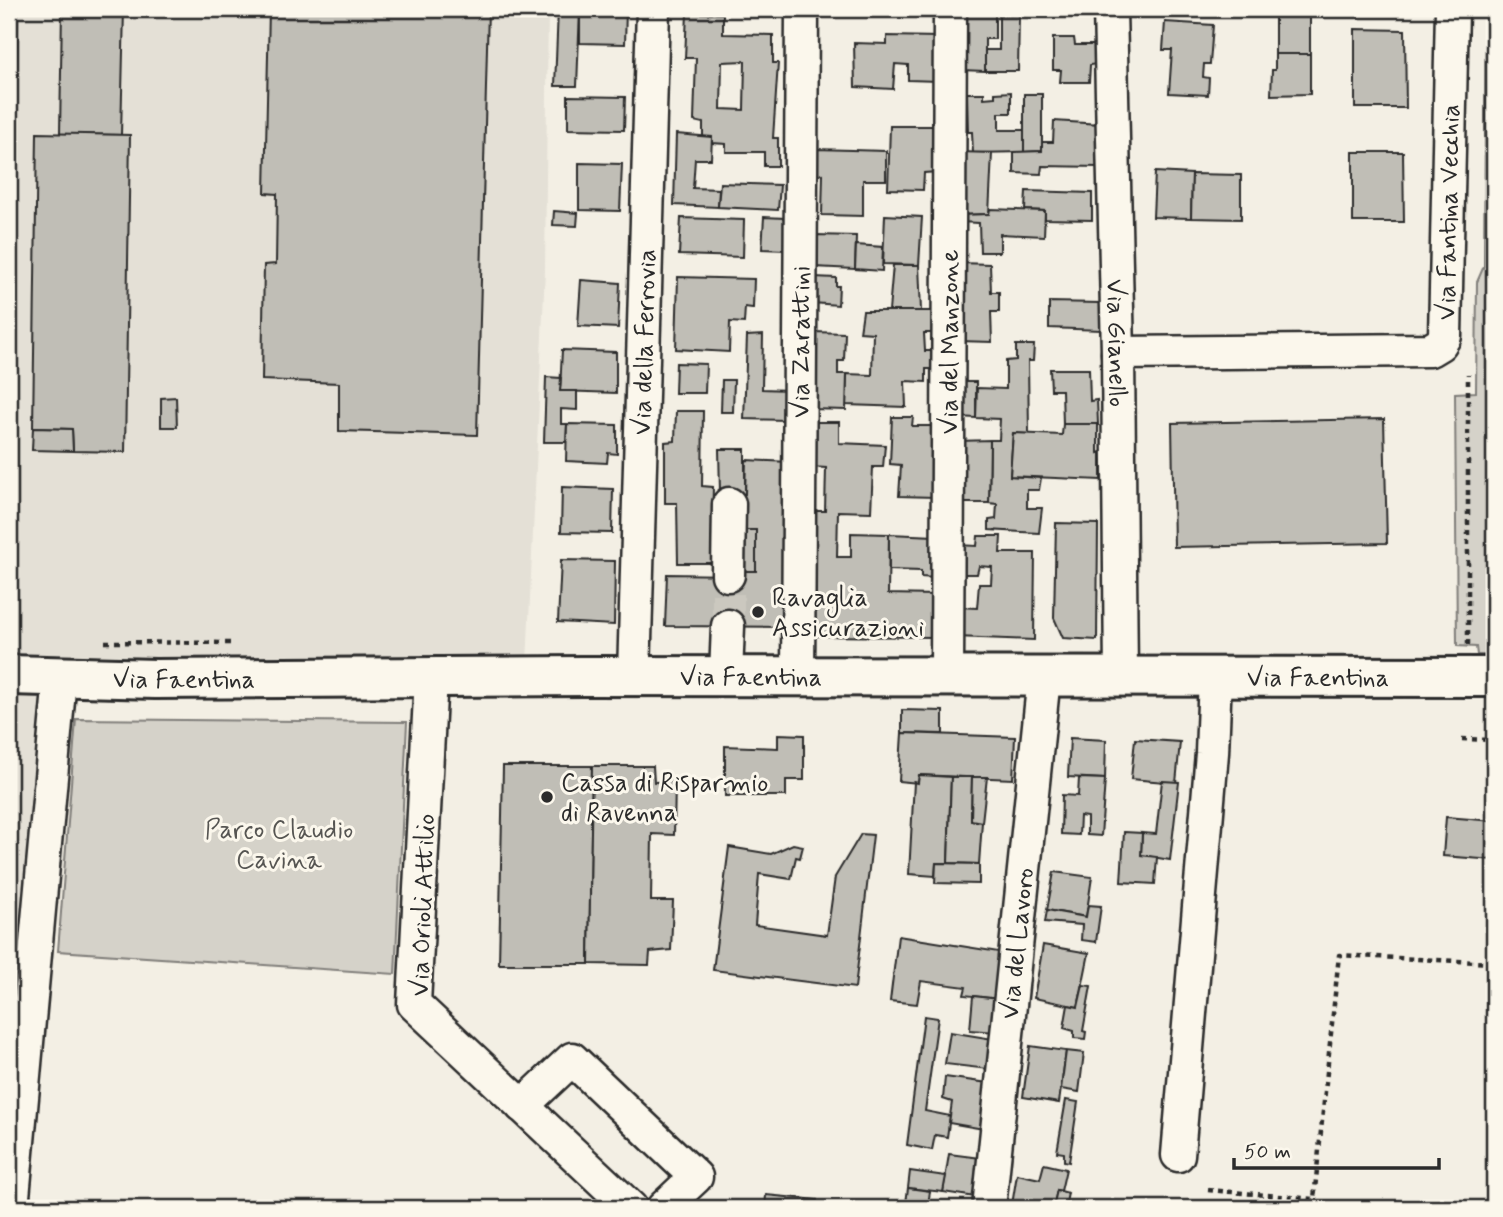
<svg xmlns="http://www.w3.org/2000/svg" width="1503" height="1217" font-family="Mynerve,sans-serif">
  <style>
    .built { fill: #e4e0d6 }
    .green { fill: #d5d2c9; stroke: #807e7a; stroke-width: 2 }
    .building { fill: #c0beb6; stroke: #2b2b2b; stroke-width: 2; fill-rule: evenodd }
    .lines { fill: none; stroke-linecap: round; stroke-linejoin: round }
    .street-tunnel { stroke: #cbc8bf; stroke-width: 32; stroke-dasharray: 32 16; stroke-linecap: butt }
    .street-casing { stroke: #2b2b2b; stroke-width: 37 }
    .primary-casing { stroke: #2b2b2b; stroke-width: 44 }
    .path { stroke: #2b2b2b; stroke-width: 4.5; stroke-dasharray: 5 5; stroke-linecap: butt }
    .street { stroke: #fbf7ec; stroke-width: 32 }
    .primary { stroke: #fbf7ec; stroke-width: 38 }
    .poi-dot { fill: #2b2b2b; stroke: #fbf7ec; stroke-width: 2.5 }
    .labels { text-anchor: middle; stroke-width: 6; stroke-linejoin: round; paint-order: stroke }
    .street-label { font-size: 26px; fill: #2b2b2b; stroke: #fbf7ec }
    .poi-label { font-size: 26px; fill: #2b2b2b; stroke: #fbf7ec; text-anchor: start }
    .park-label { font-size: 26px; fill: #565552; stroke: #fbf7ec }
  </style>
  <rect width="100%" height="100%" fill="#f3efe4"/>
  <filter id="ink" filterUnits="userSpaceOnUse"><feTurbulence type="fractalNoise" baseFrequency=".0143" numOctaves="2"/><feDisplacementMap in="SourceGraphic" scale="14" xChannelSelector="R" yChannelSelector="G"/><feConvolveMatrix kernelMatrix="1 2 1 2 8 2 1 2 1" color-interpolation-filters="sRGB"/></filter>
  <g filter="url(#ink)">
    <!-- built -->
    <polygon class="built" points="9,9 548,9 545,270 526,686 261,700 74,696 29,1208 9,1208"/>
    <!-- green -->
    <g class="green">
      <polygon points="1486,9 1494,9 1494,655 1477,655 1476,647 1457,646 1455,393 1476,392 1477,282 1484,266"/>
      <polygon points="76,719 407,722 395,974 58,951"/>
    </g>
    <!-- building -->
    <g class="building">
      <polygon points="9,9 18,9 17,43 9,43"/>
      <polygon points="62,9 124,9 121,135 60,134"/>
      <polygon points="269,9 488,9 477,435 339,431 339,383 262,380 264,265 276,264 277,194 265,193"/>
      <polygon points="558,9 580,9 577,86 555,86"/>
      <polygon points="580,9 626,9 625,44 580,43"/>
      <polygon points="961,9 995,9 995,39 985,39 985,71 961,70"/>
      <polygon points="1286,9 1310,9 1310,54 1275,54 1275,13 1286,12"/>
      <path d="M687,13L723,14V34L773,35V63H778L773,138H778V166H764V152H726V144L712,143V137H703V123L694,121L696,58H685ZM745,61L744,110L721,109L722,62Z"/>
      <polygon points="1019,15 1018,71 985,71 985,50 999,50 999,16"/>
      <polygon points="1165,22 1213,25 1210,64 1204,64 1203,77 1209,78 1208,95 1169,93 1172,50 1163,50"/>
      <polygon points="1355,29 1405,30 1406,108 1355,108"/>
      <polygon points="887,36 938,37 938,81 908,80 908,65 895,64 893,89 855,87 854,43 887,44"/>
      <polygon points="1053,38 1074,38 1075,45 1096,45 1096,64 1090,65 1089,82 1060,82 1061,70 1053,70"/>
      <polygon points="9,43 17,43 13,175 9,175"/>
      <polygon points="1275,54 1310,54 1310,94 1271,95 1272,70 1275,70"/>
      <polygon points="1011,92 1011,113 999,113 999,130 1024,130 1024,152 973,153 972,132 968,132 967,93 984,93 984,98 995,97 995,93"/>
      <polygon points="1024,94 1042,94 1042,151 1024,152"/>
      <polygon points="568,96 625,97 624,130 568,129"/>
      <polygon points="1054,121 1100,124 1100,167 1042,166 1041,174 1014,173 1014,152 1042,151 1042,142 1053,142"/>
      <polygon points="890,126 937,126 937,172 924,173 923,190 888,189"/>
      <polygon points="37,133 130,135 125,452 73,451 72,429 33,428"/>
      <polygon points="676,134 712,137 711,159 695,159 693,188 719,189 718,207 674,205"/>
      <polygon points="816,149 886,151 886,180 863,180 863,216 822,215 823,174 816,175"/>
      <polygon points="960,152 992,153 989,214 960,215"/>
      <polygon points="1353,152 1403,152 1404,222 1353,222"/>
      <polygon points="579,163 622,164 620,211 579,210"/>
      <polygon points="1155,172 1192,174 1191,218 1153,217"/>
      <polygon points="1192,174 1241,175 1241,219 1191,218"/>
      <polygon points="720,183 780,185 778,210 718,207"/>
      <polygon points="1026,191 1092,193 1092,220 1045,219 1045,211 1025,210"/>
      <polygon points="990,209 1045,211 1044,236 1000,234 1000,252 980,252 979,223 960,222 960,215 989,214"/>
      <polygon points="554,211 578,213 577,226 553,225"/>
      <polygon points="885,215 922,217 919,265 883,264"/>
      <polygon points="764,217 785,218 785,250 762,249"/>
      <polygon points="681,218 744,220 743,257 679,255"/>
      <polygon points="815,235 856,236 855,269 814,267"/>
      <polygon points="856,245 883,247 882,271 855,269"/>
      <polygon points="959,263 990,264 991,292 999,292 999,312 991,312 992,342 959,341"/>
      <polygon points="893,265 919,265 921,311 889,311"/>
      <polygon points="678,277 754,279 753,308 745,307 744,323 730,322 729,352 676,349"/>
      <polygon points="814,277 836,278 836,286 839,286 838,305 813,303"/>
      <polygon points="581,280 620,283 618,328 578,326"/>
      <polygon points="1049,302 1100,303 1101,330 1049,328"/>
      <polygon points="863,311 936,311 936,333 924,333 925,351 936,351 936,369 926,369 926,382 905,381 906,407 846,405 847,374 872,375 873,333 860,332"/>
      <polygon points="813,332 845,333 844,361 838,361 838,374 847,374 846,410 812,409"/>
      <polygon points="763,335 762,389 788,390 787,420 744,419 747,336"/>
      <polygon points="1016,345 1034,345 1033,361 1028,361 1029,434 1013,433 1010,476 1041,478 1039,490 1027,490 1027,508 1042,508 1039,533 989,530 989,520 996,519 997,504 989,503 990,440 999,440 1000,419 976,418 977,388 1006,389 1006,361 1016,360"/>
      <polygon points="562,350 616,352 616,393 560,391"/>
      <polygon points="676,363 706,364 705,393 675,393"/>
      <polygon points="1050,369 1089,369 1090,401 1097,400 1098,424 1063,424 1062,390 1051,390"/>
      <polygon points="546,377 561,378 560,391 577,391 577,410 561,409 561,424 567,424 566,442 544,442"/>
      <polygon points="722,380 734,380 733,412 721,412"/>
      <polygon points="959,382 976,382 976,418 958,417"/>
      <polygon points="176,397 177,427 161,427 161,398"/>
      <polygon points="676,411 703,411 702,486 713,487 711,563 678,563 677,503 665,503 665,442 675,441"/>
      <polygon points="892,417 913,417 912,426 937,426 935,497 899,496 901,465 890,464"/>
      <polygon points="1384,419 1387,543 1174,547 1172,423"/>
      <polygon points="812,422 839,422 839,443 885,445 883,467 873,467 871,512 838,511 837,557 851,557 851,533 889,534 888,594 935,595 934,637 808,636 810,511 825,511 826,468 811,467"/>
      <polygon points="567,424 617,425 617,454 608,453 607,463 566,461"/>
      <polygon points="1063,424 1098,424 1098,453 1101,452 1101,480 1010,476 1013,433 1062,435"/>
      <polygon points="33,428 72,429 73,451 32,450"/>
      <polygon points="990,440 989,503 958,503 958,441"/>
      <polygon points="719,449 745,449 745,494 720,492"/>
      <polygon points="746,460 789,462 788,627 665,626 667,574 736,575 736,571 756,571 756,530 737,530 738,494 745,494"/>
      <polygon points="562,487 613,489 612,533 561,532"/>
      <polygon points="1056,523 1098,524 1097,640 1063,638 1054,618"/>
      <polygon points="737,530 756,530 756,571 736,571"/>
      <polygon points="889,534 935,536 934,578 921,577 921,571 889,570"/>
      <polygon points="978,536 1001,536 1000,553 1035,553 1034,640 956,637 957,607 977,608 979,584 991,584 992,567 979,566 977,574 957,574 957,545 977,546"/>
      <polygon points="561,560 615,561 614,625 558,622"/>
      <polygon points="902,710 943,711 943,734 902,733"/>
      <polygon points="902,733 1015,737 1013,779 919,775 918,783 899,781"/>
      <polygon points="778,734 804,735 804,780 786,780 786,796 725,796 725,746 778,748"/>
      <polygon points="1070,738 1106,740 1105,779 1068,777"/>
      <polygon points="1135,739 1180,742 1176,783 1131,779"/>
      <polygon points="503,766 592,766 589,964 499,964"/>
      <polygon points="592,766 653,766 654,782 675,781 674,835 652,834 651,901 673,901 671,950 650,952 649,965 589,964"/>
      <polygon points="919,775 951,777 948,863 936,863 935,876 909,874 914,782 918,783"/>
      <polygon points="951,777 972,777 971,820 982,822 979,864 948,863"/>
      <polygon points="972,777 987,777 982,822 971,820"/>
      <polygon points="1079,778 1105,779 1101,836 1087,835 1087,817 1080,816 1079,835 1061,834 1062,795 1078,796"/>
      <polygon points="1162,781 1179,782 1170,860 1141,855 1142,833 1156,834"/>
      <polygon points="1446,817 1494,821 1494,860 1443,856"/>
      <polygon points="1124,832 1142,833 1141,855 1157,857 1155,884 1121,882"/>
      <polygon points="861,834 873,835 855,988 713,970 729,847 771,854 793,844 803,846 800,858 796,857 791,879 759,874 755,925 827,935 835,877"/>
      <polygon points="936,863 979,864 979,884 935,883"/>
      <polygon points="1054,872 1092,877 1086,917 1047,910"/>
      <polygon points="1088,905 1101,906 1096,942 1081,940 1082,925 1045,922 1047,910 1086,917"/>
      <polygon points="898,936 1005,953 999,999 964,995 966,987 921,981 917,1004 890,1001"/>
      <polygon points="1043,945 1089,953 1078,1007 1034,998"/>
      <polygon points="1083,985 1091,986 1083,1031 1086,1032 1085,1039 1074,1038 1074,1031 1064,1028 1068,1005 1078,1007"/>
      <polygon points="973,996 999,999 996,1032 970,1030"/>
      <polygon points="924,1016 938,1018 925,1111 950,1116 947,1137 935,1135 932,1150 907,1145"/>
      <polygon points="950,1032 993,1039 988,1069 945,1064"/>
      <polygon points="1030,1046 1066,1051 1059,1103 1023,1097"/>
      <polygon points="1066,1051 1084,1053 1079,1092 1061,1089"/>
      <polygon points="945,1077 988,1083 995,1131 949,1123 952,1102 943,1099"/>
      <polygon points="1066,1100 1078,1102 1069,1162 1064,1161 1064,1153 1057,1152"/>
      <polygon points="949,1154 981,1158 976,1197 943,1192"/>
      <polygon points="1044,1164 1066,1169 1061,1191 1057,1190 1053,1208 1026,1208 1012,1205 1017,1174 1040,1179"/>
      <polygon points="910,1171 946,1176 943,1192 908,1188"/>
      <polygon points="908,1188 930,1191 928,1206 906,1203"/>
      <polygon points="1057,1190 1068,1193 1065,1208 1053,1208"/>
      <polygon points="766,1195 817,1200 816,1208 765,1208"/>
    </g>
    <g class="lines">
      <!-- street-tunnel -->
      <polyline class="street-tunnel" points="728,626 728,575"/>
      <defs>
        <g id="street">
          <path id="s1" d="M1110,9L1118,353L1121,676"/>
          <path id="s2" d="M1118,353L1430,350L1440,344L1445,336L1452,9"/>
          <polyline points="728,575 729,504"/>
          <polyline points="726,675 728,626"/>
          <path id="s3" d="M634,676L653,9"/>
          <path id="s4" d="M798,676L802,9"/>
          <path id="s5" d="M947,676L950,9"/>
          <polyline points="431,677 414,1004 631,1208"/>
          <polyline points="522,1106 572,1059 696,1177 663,1208"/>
          <polyline points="1178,1155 1212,753 1215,677"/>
          <polyline points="12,1208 60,678"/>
          <path id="s6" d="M989,1208L1044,677"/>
        </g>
        <g id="primary">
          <path id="s7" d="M9,675L155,679L584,676L1494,677"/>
        </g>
      </defs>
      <!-- street casing -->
      <use href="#street" class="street-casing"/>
      <!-- primary casing -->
      <use href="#primary" class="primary-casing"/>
      <!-- path -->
      <g class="path">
        <polyline points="105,642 233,643"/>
        <polyline points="1468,645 1468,374"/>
        <polyline points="1462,739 1494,740"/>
        <polyline points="1208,1190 1314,1199 1339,955 1494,963"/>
      </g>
      <!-- street -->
      <use href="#street" class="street"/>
      <!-- primary -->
      <use href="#primary" class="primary"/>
    </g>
  </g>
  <!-- markers -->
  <g class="poi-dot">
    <circle cx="758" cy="612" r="7"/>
    <circle cx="547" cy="797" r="7"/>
  </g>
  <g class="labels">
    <!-- street labels -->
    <g class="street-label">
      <text dy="9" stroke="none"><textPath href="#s2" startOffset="457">Via Fantina Vecchia</textPath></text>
      <text dy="9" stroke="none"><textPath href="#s3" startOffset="334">Via della Ferrovia</textPath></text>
      <text dy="9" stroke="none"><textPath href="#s4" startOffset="334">Via Zarattini</textPath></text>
      <text dy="9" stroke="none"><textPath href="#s1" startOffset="334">Via Gianello</textPath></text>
      <text dy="9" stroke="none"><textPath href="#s5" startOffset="334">Via del Manzone</textPath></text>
      <text dy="9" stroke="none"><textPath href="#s7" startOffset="742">Via Faentina</textPath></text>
      <text dy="9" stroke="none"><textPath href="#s7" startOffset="1309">Via Faentina</textPath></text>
      <text dy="9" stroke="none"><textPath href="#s7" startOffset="175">Via Faentina</textPath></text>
      <text transform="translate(422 905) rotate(-88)" y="9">Via Orioli Attilio</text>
      <text dy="9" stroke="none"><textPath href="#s6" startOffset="266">Via del Lavoro</textPath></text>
    </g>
    <!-- poi labels -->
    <g class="poi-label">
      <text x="772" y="606">Ravaglia<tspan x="772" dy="30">Assicurazioni</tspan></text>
      <text x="561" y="791">Cassa di Risparmio<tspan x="561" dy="30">di Ravenna</tspan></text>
    </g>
    <!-- park labels -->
    <g class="park-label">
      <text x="279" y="838">Parco Claudio<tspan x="279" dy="30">Cavina</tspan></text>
    </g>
  </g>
  <!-- margin -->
  <rect width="1503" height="1217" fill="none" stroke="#fbf7ec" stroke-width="35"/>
  <rect x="18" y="18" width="1468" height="1182" fill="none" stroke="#2b2b2b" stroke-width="2.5" filter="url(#ink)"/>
  <!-- scale -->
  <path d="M1234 1158v10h205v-10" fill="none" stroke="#2b2b2b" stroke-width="3.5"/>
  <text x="1244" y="1158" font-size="21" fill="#2b2b2b" stroke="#fbf7ec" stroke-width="5" paint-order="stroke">50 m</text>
</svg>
